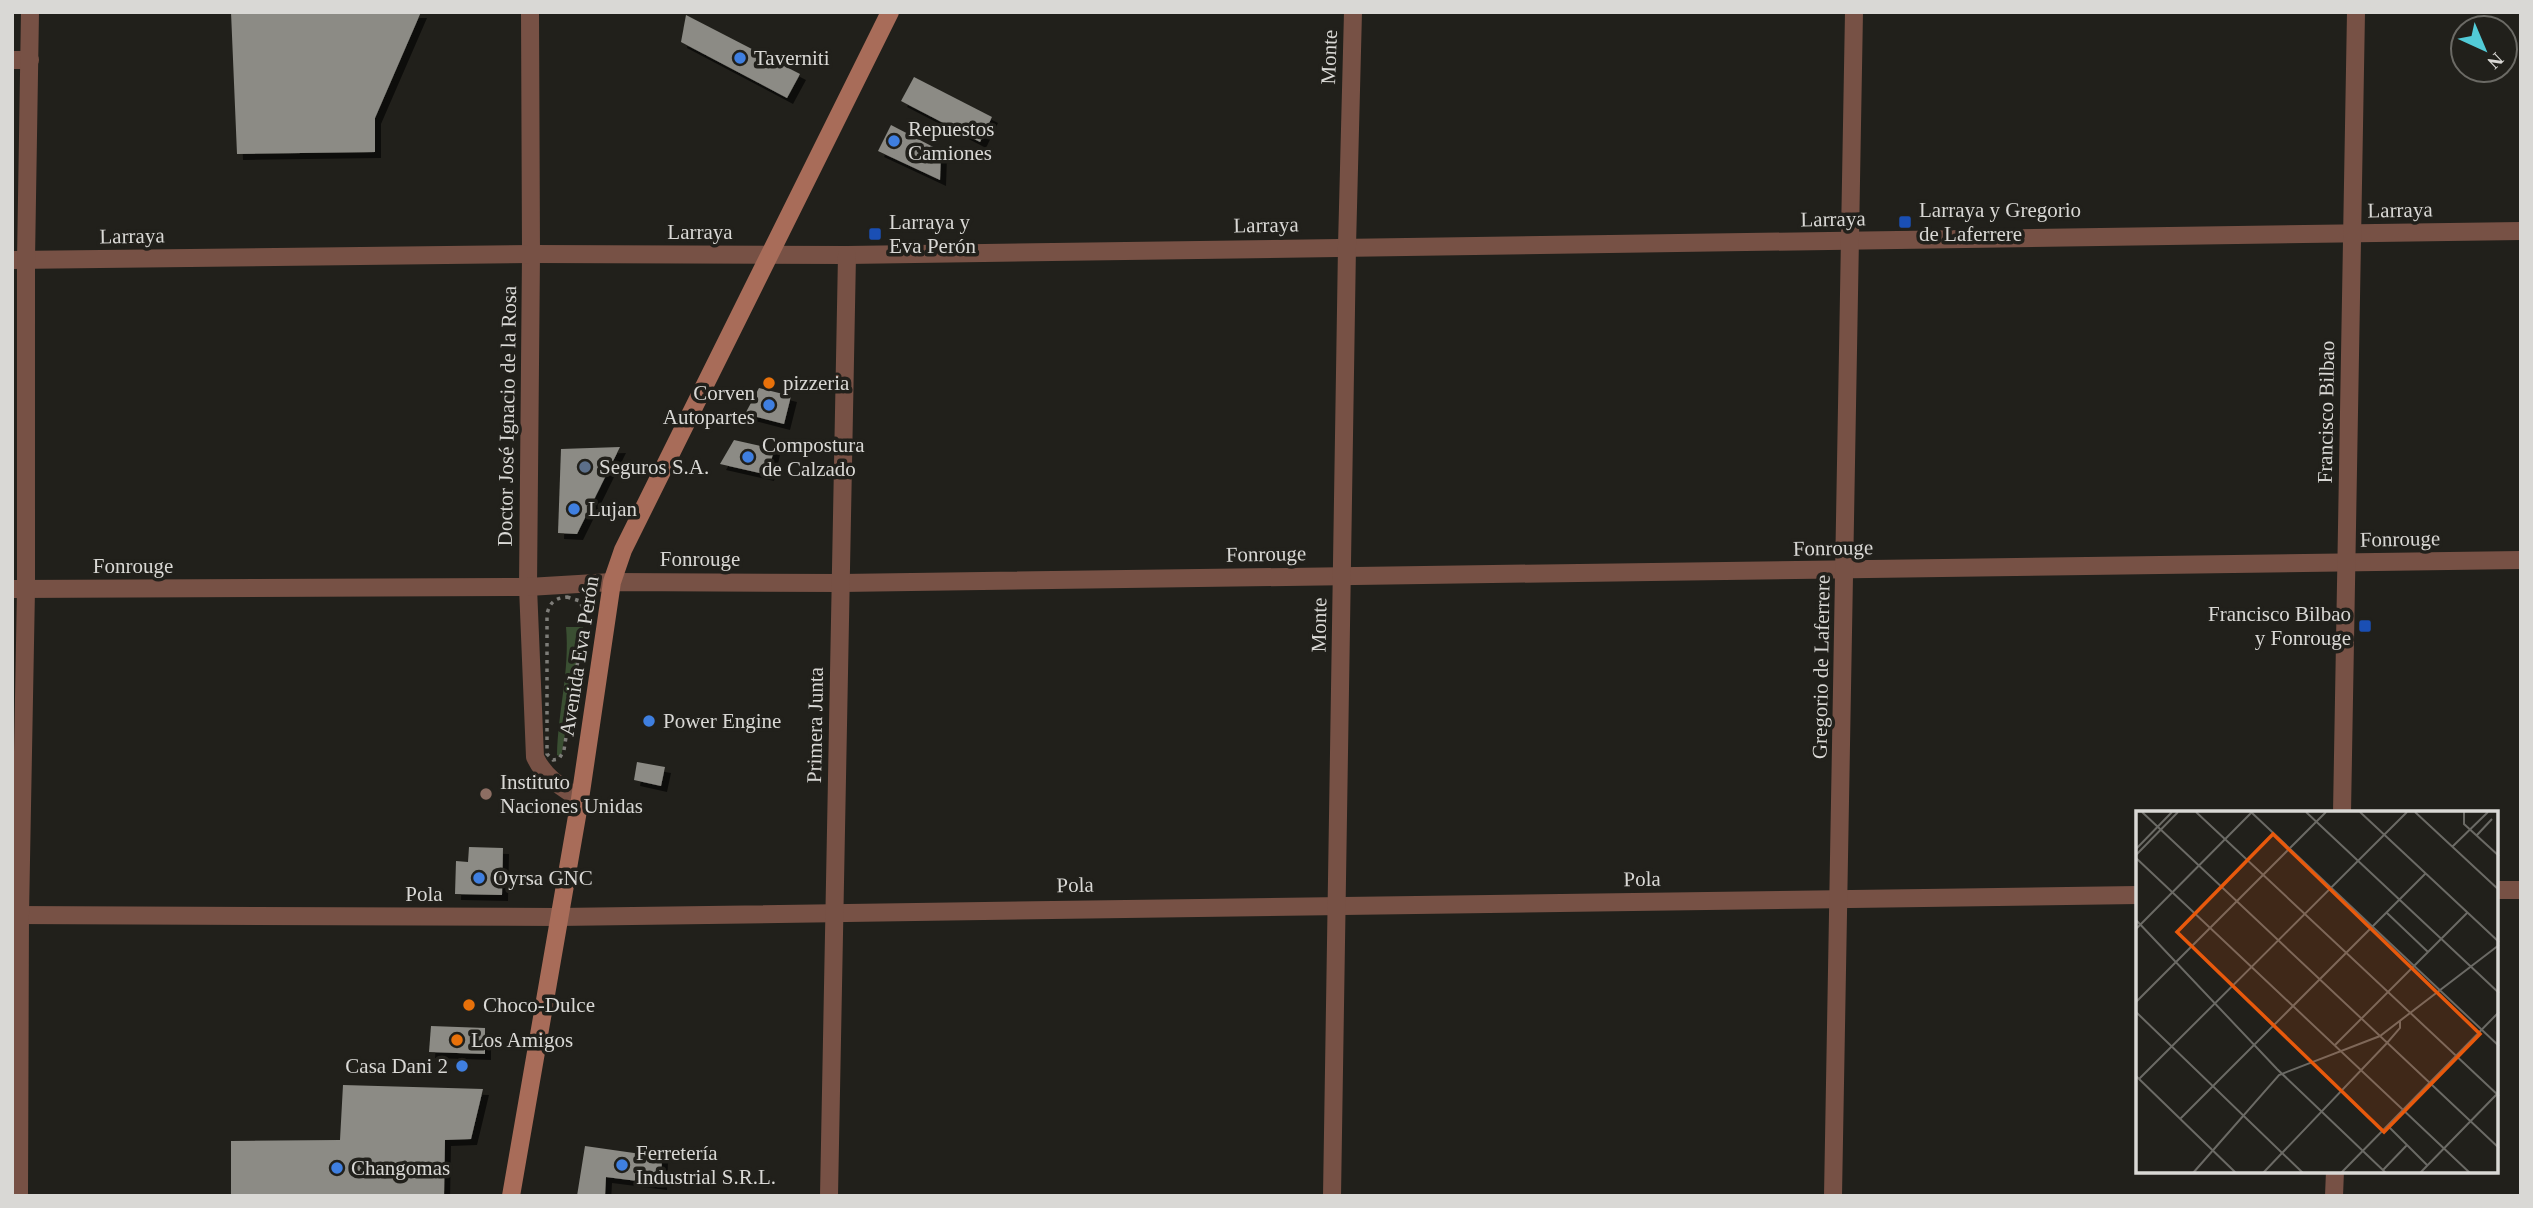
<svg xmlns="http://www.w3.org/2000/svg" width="2533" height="1208" font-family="Georgia,serif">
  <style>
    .green { fill: #3a4f32 }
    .building { fill: #8c8b85; filter: url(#shadow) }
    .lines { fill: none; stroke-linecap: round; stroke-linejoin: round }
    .path { stroke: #7e7d79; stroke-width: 3.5; stroke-dasharray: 3.5 5; stroke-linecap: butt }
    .minor { stroke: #775145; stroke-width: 18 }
    .secondary { stroke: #a86c59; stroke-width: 18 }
    .shop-dot { fill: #3f7fe0; stroke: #21201b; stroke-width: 2.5 }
    .transit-dot { fill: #1a4fb4; stroke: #21201b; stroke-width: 2.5 }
    .food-dot { fill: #e8710a; stroke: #21201b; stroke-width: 2.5 }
    .service-dot { fill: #5c6f8a; stroke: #21201b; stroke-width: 2.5 }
    .education-dot { fill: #8d6e63; stroke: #21201b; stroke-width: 2.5 }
    .labels { text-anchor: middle; stroke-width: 7; stroke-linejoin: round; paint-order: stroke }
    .street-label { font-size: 21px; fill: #d9d8d5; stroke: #21201b }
    .poi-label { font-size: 21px; fill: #d9d8d5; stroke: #21201b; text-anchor: start }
    .inset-road { fill: none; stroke: #6b6a65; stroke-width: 2 }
    .view { fill: #e8590c; fill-opacity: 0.15; stroke: #e8590c; stroke-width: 3.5 }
    .inset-edge { fill: none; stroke: #d9d8d5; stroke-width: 3.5 }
  </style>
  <defs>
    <filter id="shadow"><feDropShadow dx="6" dy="6" stdDeviation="0" flood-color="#0009"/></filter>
  </defs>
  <rect width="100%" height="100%" fill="#21201b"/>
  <!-- green -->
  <path class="green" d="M566,627H583L561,757L557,755C558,711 570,670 566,627Z"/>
  <!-- building -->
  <g class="building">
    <polygon points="231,12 421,12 375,118 375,152 237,154"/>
    <polygon points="686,15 800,74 787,98 681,42"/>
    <polygon points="914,77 992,117 980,142 901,101"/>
    <polygon points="891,125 941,151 940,180 878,151"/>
    <polygon points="759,388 791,396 784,424 745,414"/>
    <polygon points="734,440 774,449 768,475 720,464"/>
    <polygon points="620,447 577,534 558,533 561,449"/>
    <polygon points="637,762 665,767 661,786 634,780"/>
    <polygon points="469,847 503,848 502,895 455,894 456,861 468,862"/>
    <polygon points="431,1026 485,1028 485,1054 429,1052"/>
    <polygon points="343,1085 483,1089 471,1139 445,1140 444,1196 231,1196 231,1141 340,1140"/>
    <polygon points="585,1146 662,1157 661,1184 606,1177 605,1196 577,1196"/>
  </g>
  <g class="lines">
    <!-- path -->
    <path class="path" d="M567,597L580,601L585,615L564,750L559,759L553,760L547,754V614C550,602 555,598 567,597Z"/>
    <!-- minor -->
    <g class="minor">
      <path d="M530,12L531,254L528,587L535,757C545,778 561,787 580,799"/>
      <polyline points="12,60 30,60"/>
      <polyline points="12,260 531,254 847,255 2521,231"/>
      <polyline points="12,589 528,587 612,582 841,583 2521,560"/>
      <polyline points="2342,813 2356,12"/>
      <polyline points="2496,890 2521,890"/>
      <polyline points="12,915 558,917 2138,895"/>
      <polyline points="19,1196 20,915 26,589 26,260 30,12"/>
      <polyline points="829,1196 847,255"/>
      <polyline points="1332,1196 1347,246 1353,12"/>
      <polyline points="1833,1196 1854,12"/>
      <polyline points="2334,1196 2335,1171"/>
    </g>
    <!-- secondary -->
    <polyline class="secondary" points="511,1196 580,799 612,582 623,550 890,12"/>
  </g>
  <!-- markers -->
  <g class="shop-dot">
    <circle cx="740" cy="58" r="7"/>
    <circle cx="894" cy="141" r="7"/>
    <circle cx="769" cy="405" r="7"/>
    <circle cx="748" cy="457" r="7"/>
    <circle cx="574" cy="509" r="7"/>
    <circle cx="649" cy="721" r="7"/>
    <circle cx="479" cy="878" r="7"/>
    <circle cx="462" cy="1066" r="7"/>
    <circle cx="622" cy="1165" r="7"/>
    <circle cx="337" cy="1168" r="7"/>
  </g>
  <g class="transit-dot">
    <rect x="1898" y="215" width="14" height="14" rx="3.5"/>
    <rect x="868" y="227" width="14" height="14" rx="3.5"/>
    <rect x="2358" y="619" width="14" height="14" rx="3.5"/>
  </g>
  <g class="food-dot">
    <circle cx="769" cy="383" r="7"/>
    <circle cx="469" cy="1005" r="7"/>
    <circle cx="457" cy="1040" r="7"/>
  </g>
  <circle class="service-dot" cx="585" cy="467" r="7"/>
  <circle class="education-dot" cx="486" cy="794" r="7"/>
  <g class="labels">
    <!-- street labels -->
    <g class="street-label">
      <text transform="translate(1329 57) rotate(-88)" y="7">Monte</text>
      <text transform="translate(2400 210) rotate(-1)" y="7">Larraya</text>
      <text transform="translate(1833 219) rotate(-1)" y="7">Larraya</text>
      <text transform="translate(1266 225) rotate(-1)" y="7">Larraya</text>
      <text x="700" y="239">Larraya</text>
      <text transform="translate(132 236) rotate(-1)" y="7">Larraya</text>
      <text transform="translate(2326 412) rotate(-89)" y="7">Francisco Bilbao</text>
      <text transform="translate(507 416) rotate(-89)" y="7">Doctor José Ignacio de la Rosa</text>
      <text transform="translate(2400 539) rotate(-1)" y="7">Fonrouge</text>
      <text transform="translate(1833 548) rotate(-1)" y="7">Fonrouge</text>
      <text transform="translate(1266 554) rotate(-1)" y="7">Fonrouge</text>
      <text x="700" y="566">Fonrouge</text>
      <text x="133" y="573">Fonrouge</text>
      <text transform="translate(1319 625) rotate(-89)" y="7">Monte</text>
      <text transform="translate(579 656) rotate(-81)" y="7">Avenida Eva Perón</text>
      <text transform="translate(1821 667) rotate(-89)" y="7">Gregorio de Laferrere</text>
      <text transform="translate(815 725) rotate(-89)" y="7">Primera Junta</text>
      <text transform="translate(1642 879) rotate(-1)" y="7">Pola</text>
      <text transform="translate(1075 885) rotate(-1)" y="7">Pola</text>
      <text x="424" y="901">Pola</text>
    </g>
    <!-- poi labels -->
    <g class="poi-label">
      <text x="754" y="65">Taverniti</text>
      <text x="908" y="136">Repuestos<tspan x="908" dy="24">Camiones</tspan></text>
      <text x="1919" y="217">Larraya y Gregorio<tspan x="1919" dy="24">de Laferrere</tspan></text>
      <text x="889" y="229">Larraya y<tspan x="889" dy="24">Eva Perón</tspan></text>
      <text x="783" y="390">pizzeria</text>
      <text x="755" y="400" text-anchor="end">Corven<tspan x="755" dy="24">Autopartes</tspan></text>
      <text x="762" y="452">Compostura<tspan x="762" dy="24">de Calzado</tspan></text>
      <text x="599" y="474">Seguros S.A.</text>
      <text x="588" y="516">Lujan</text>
      <text x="2351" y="621" text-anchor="end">Francisco Bilbao<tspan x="2351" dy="24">y Fonrouge</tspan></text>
      <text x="663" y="728">Power Engine</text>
      <text x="500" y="789">Instituto<tspan x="500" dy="24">Naciones Unidas</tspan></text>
      <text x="493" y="885">Oyrsa GNC</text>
      <text x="483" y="1012">Choco-Dulce</text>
      <text x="471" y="1047">Los Amigos</text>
      <text x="448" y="1073" text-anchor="end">Casa Dani 2</text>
      <text x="636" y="1160">Ferretería<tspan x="636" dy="24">Industrial S.R.L.</tspan></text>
      <text x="351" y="1175">Changomas</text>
    </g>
  </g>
  <!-- overview -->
  <g transform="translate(2136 811)">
    <rect width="362" height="362" fill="#21201b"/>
    <path class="inset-road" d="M6,1L363,337M60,1L363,285M115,1L363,235M170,1L363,182M224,1L363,131M279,1L363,79M328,1V13L363,45M341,24L356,8M316,36L352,1M0,38L36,1M0,44L42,1M0,47L334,362M251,102L292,141M0,109L141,258L250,362M0,118L116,1M0,191L190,1M0,201L167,362M199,234L331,102M0,265L100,362M3,268L271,1M44,308L290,62M251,314L291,354M247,359L271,334M57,362L143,264L244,225L363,134M127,362L251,232L264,217V210M205,362L363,201M284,362L361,283"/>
    <path class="view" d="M137,23L344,223L248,321L41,121Z"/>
    <rect width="362" height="362" class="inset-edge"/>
  </g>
  <!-- border -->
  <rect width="2533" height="1208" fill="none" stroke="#d9d8d5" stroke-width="28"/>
  <!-- north arrow -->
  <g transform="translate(2484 49) rotate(136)"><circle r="33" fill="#21201b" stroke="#6b6a65" stroke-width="2"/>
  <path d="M0-5L12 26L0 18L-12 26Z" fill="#52cbd7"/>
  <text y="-10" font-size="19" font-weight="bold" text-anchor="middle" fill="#d9d8d5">N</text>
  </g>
</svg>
